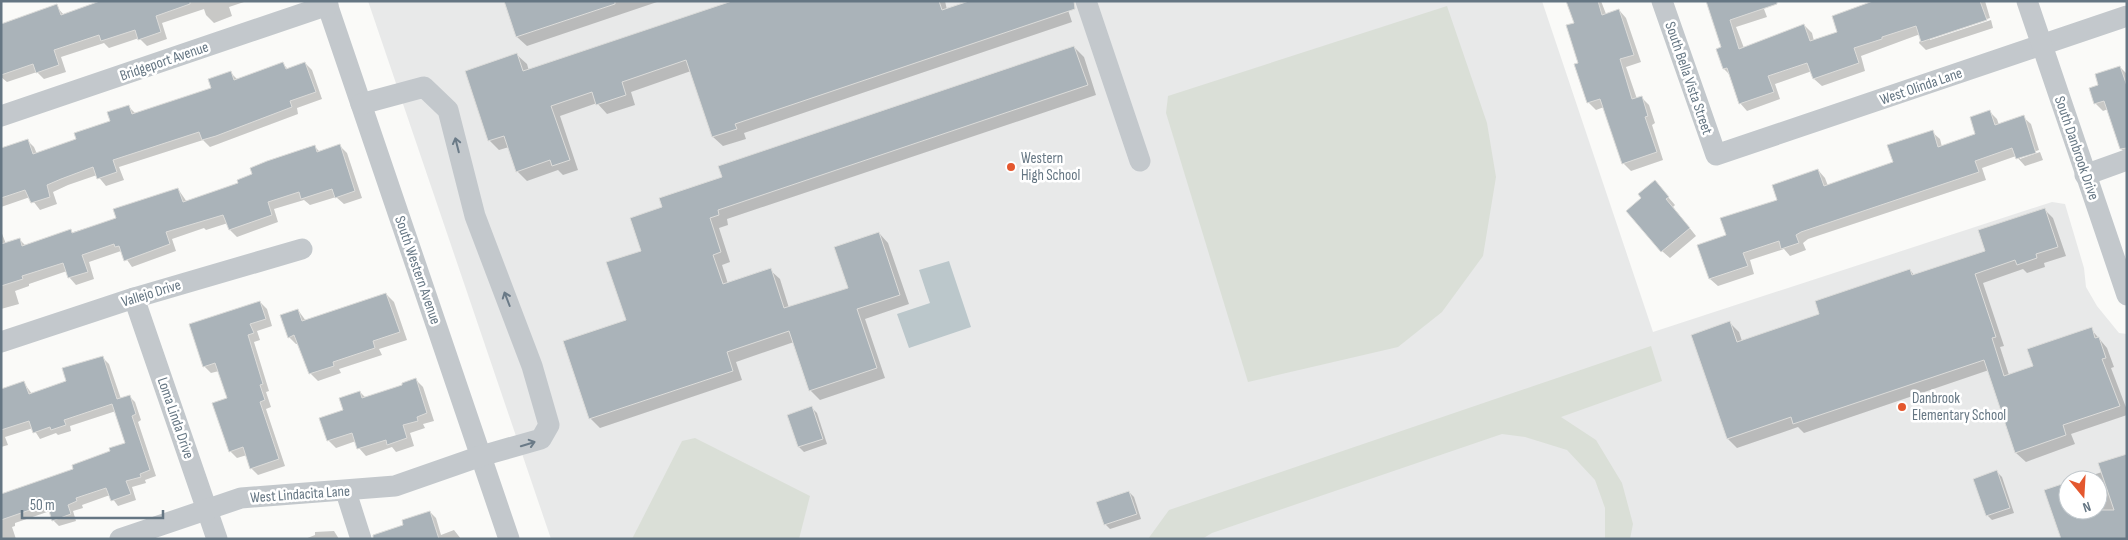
<svg xmlns="http://www.w3.org/2000/svg" width="2128" height="540" font-family="'Sofia Sans Condensed',sans-serif">
  <style>
    .built { fill: #e8e9e9; fill-rule: evenodd }
    .green { fill: #dadfd7 }
    .water { fill: #bbc7cb }
    .shadow { fill: #0003 }
    .building { fill: #aab3b9; stroke: #dcdcda }
    .lines { fill: none; stroke-linecap: round; stroke-linejoin: round }
    .minor { stroke: #c3c8cc; stroke-width: 21 }
    .oneway { stroke: #6a7a87 }
    .poi-dot { fill: #e4572e; stroke: #fff; stroke-width: 2 }
    .labels { text-anchor: middle; stroke-width: 5; stroke-linejoin: round; paint-order: stroke }
    .street-label { font-size: 15px; fill: #657683; stroke: #fff }
    .poi-label { font-size: 15px; fill: #657683; stroke: #fff; text-anchor: start }
  </style>
  <rect width="100%" height="100%" fill="#fafaf8"/>
  <!-- built -->
  <path class="built" d="M368,1H1542L1653,332L2052,202L2065,204L2084,268L2086,287L2097,306L2119,333L2127,334V539H551ZM2068,480H2098V510H2068Z"/>
  <!-- green -->
  <g class="green">
    <polygon points="1447,6 1487,123 1496,177 1483,256 1442,312 1398,347 1248,382 1166,113 1168,96"/>
    <polygon points="1651,346 1662,381 1561,417 1596,440 1622,483 1633,524 1630,539 1605,539 1605,508 1595,480 1567,450 1525,437 1502,434 1212,533 1202,539 1148,539 1169,510"/>
    <polygon points="695,438 810,496 799,539 632,539 682,441"/>
  </g>
  <!-- water -->
  <polygon class="water" points="949,261 971,327 909,348 897,314 930,303 919,270"/>
  <!-- shadow -->
  <g class="shadow">
    <polygon points="96,1 247,1 229,7 232,16 214,23 206,15 204,9 162,23 167,39 147,46 139,38 109,48 104,43 61,57 66,72 44,79 37,72 7,82 1,77 1,25 56,6 64,15 97,4"/>
    <polygon points="506,1 660,1 527,46 517,37"/>
    <polygon points="735,1 945,1 947,10 1065,1 1072,22 744,133 746,139 723,146 713,137 691,71 631,92 635,105 607,114 597,103 560,116 578,170 563,175 558,170 527,181 517,171 509,147 499,150 489,140 517,55 527,64 529,71"/>
    <polygon points="1567,1 1601,1 1606,14 1619,10 1626,18 1641,62 1626,67 1637,99 1641,97 1649,105 1655,123 1652,125 1663,160 1631,171 1623,163 1604,107 1596,110 1588,102 1579,63 1575,24"/>
    <polygon points="1708,1 1761,1 1767,17 1736,27 1744,48 1804,25 1812,33 1814,41 1936,1 1985,1 1990,18 1930,38 1930,40 1991,20 1993,28 1926,50 1919,43 1923,33 1861,56 1865,71 1822,86 1814,79 1812,71 1775,84 1780,99 1747,111 1740,103 1730,75 1724,69 1718,50 1723,48"/>
    <polygon points="1074,47 1084,57 1096,95 727,219 728,225 719,228 730,262 722,265 728,284 770,270 780,279 789,308 849,288 879,233 888,243 909,304 865,319 885,378 820,400 810,390 794,342 736,362 742,380 600,428 590,418 627,321 642,251 664,208 723,178"/>
    <polygon points="305,63 312,70 322,99 297,108 298,114 210,147 203,140 119,167 124,180 106,186 97,175 68,185 53,192 57,204 40,210 30,197 1,207 1,149 27,140 34,147 37,154 78,140 112,122 129,107 136,114 212,88 231,73 238,80 283,64 288,69"/>
    <polygon points="2120,67 2127,74 2127,154 2121,149 2108,109 2103,111 2095,103 2100,85"/>
    <polygon points="1990,112 1997,119 1999,125 2023,117 2031,124 2039,150 2020,157 2020,159 2040,152 2043,160 2025,166 2016,156 1982,168 1986,180 1808,239 1803,243 1806,250 1790,256 1784,249 1750,260 1754,274 1718,286 1710,279 1728,236 1818,170 1825,178 1828,186 1894,163 1932,132 1940,139 1942,147 1977,135"/>
    <polygon points="340,146 347,153 362,198 344,204 336,197 310,205 304,200 274,209 278,222 237,237 230,230 228,223 206,230 204,228 172,239 176,251 132,267 121,251 89,262 94,279 76,285 69,277 67,271 29,284 29,286 15,291 19,304 1,309 1,231 6,244 19,239 26,246 117,219 178,189 187,202 240,184 315,147 320,152"/>
    <polygon points="1655,182 1675,205 1673,207 1696,236 1670,258 1662,251 1643,199"/>
    <polygon points="2044,209 2053,218 2066,256 2044,263 2045,267 2027,273 2023,269 1983,283 2004,346 2000,347 2009,375 2034,367 2091,329 2107,348 2114,367 2111,368 2127,410 2127,415 2071,434 2075,444 2026,462 2016,453 1989,370 1804,433 1798,427 1737,448 1728,439 1730,323 1739,332 1742,341 1821,315 1910,270 1915,276 1987,252"/>
    <polygon points="386,294 394,302 407,340 379,349 382,355 339,369 341,373 318,381 310,373 299,344 296,344 289,337 298,310 306,321"/>
    <polygon points="260,302 267,309 272,326 257,331 260,340 254,342 269,391 266,392 271,407 266,409 285,466 258,475 251,468 247,455 237,458 230,451 228,399 219,371 211,373 204,366"/>
    <polygon points="103,358 109,364 121,399 129,396 135,402 141,420 138,422 156,476 145,480 146,483 132,487 136,500 118,506 110,495 82,505 83,508 73,511 76,521 59,526 53,520 50,511 15,523 15,526 12,527 16,539 1,539 1,495 75,470 126,444 116,411 70,426 71,431 58,435 56,433 40,439 33,428 5,437 8,445 1,447 1,405 24,383 32,394 68,382"/>
    <polygon points="415,379 423,387 434,421 423,424 425,428 410,433 414,446 396,452 392,447 366,456 359,448 356,441 336,448 328,440 345,410 360,392 366,398 404,386"/>
    <polygon points="812,408 817,413 827,444 804,452 799,447 789,415"/>
    <polygon points="1997,472 2002,477 2014,513 1992,520 1987,515"/>
    <polygon points="2102,472 2127,539 2062,539 2068,483 2068,510 2098,510 2098,480 2078,480"/>
    <polygon points="1129,492 1134,497 1141,519 1110,529 1105,524"/>
    <polygon points="430,512 436,518 441,535 454,530 461,539 400,539"/>
    <polygon points="334,531 339,539 305,539 315,535 315,532"/>
  </g>
  <!-- building -->
  <g class="building">
    <polygon points="100,1 190,1 190,4 156,16 161,32 138,40 135,30 101,41 99,35 54,50 59,65 36,73 33,64 1,75 1,24 57,4 61,15"/>
    <polygon points="504,1 615,1 615,4 516,37"/>
    <polygon points="732,1 939,1 942,10 969,1 1074,1 1075,9 735,124 737,129 712,137 686,60 622,82 626,95 596,105 592,92 551,106 570,160 552,166 550,160 516,172 504,136 488,141 465,71 517,53 523,71"/>
    <polygon points="1566,1 1598,1 1602,15 1619,9 1634,55 1620,59 1632,99 1642,96 1648,116 1645,117 1657,152 1622,164 1600,99 1587,103 1574,64 1578,63 1566,25 1574,23"/>
    <polygon points="1706,1 1777,1 1777,4 1730,20 1739,49 1804,24 1810,41 1837,32 1832,16 1873,1 1980,1 1987,20 1921,42 1916,26 1882,37 1882,39 1854,48 1859,63 1813,79 1807,63 1768,76 1774,92 1739,104 1727,68 1723,69 1716,49 1721,47"/>
    <polygon points="1074,46 1088,85 718,210 719,215 710,218 721,252 713,255 723,284 771,268 784,308 848,288 834,247 879,232 900,295 857,309 877,368 809,391 789,331 727,352 733,371 589,419 563,341 626,320 606,262 641,251 630,218 662,207 659,198 722,177 718,166"/>
    <polygon points="283,62 286,69 305,62 316,92 290,101 292,107 216,136 202,140 199,132 113,160 117,172 97,179 93,167 61,179 47,185 50,197 31,203 25,190 1,198 1,148 28,139 33,154 76,139 74,133 110,121 107,112 129,105 132,114 211,88 208,79 231,71 234,80"/>
    <polygon points="2120,66 2127,86 2127,148 2120,149 2104,101 2094,104 2089,88 2098,85 2095,74"/>
    <polygon points="1990,110 1995,125 2024,115 2036,153 2016,159 2012,148 1975,161 1979,172 1801,232 1796,235 1799,243 1781,249 1779,241 1743,253 1748,266 1709,279 1697,245 1726,235 1720,218 1777,200 1772,185 1818,169 1824,186 1864,172 1893,162 1887,145 1933,130 1938,147 1975,134 1970,117"/>
    <polygon points="340,144 355,191 335,198 332,189 301,199 299,192 268,202 272,215 229,230 223,215 166,232 170,244 124,261 119,246 115,247 114,244 82,255 88,272 68,278 63,263 22,276 23,279 1,286 1,244 20,238 22,246 71,229 72,233 116,218 113,209 178,188 183,202 238,183 237,180 252,174 250,168 267,161 315,145 317,152"/>
    <polygon points="1655,180 1669,197 1666,199 1690,228 1661,252 1626,211 1641,198 1638,194"/>
    <polygon points="2045,208 2058,247 2036,254 2037,258 2017,265 2015,260 1975,274 1996,337 1992,338 2004,376 2033,366 2027,349 2092,327 2095,338 2099,337 2106,358 2102,359 2120,406 2063,425 2066,435 2015,453 1984,360 1793,424 1791,417 1727,439 1691,335 1730,321 1737,342 1819,314 1815,301 1910,269 1912,275 1985,251 1978,230"/>
    <polygon points="386,293 400,332 373,341 375,348 333,362 334,366 309,374 294,335 288,338 280,315 298,309 302,321"/>
    <polygon points="260,301 266,319 250,324 254,333 248,335 263,384 260,385 265,400 260,402 279,459 250,469 243,447 229,452 212,403 227,398 215,363 203,367 189,324"/>
    <polygon points="103,356 117,399 130,395 136,414 132,416 150,470 140,474 141,477 126,481 131,494 111,501 106,488 76,498 77,501 68,505 71,514 52,521 47,504 1,520 1,494 73,469 72,465 110,451 109,448 125,443 112,404 64,420 66,425 51,430 50,427 33,433 29,421 1,430 1,389 24,381 29,394 66,381 62,368"/>
    <polygon points="416,378 427,413 417,417 418,421 403,425 407,438 387,445 386,440 357,449 352,433 327,441 319,418 343,410 339,398 360,391 362,398 402,385 402,383"/>
    <polygon points="812,406 823,439 798,447 787,415"/>
    <polygon points="2127,454 2127,539 2061,539 2044,490 2068,482 2068,510 2114,510 2098,463"/>
    <polygon points="1997,470 2010,508 1986,516 1973,479"/>
    <polygon points="1129,491 1137,514 1104,525 1096,502"/>
    <polygon points="430,511 439,539 373,539 373,535 403,525 402,520"/>
  </g>
  <g class="lines">
    <!-- minor -->
    <g class="minor">
      <polyline points="326,1 509,539"/>
      <polyline points="1086,1 1140,161"/>
      <polyline points="1662,1 1716,155 2127,16"/>
      <polyline points="2027,1 2127,295"/>
      <polyline points="1,116 328,5"/>
      <polyline points="2085,175 2127,160"/>
      <polyline points="134,298 217,539"/>
      <polyline points="1,342 134,298 302,249"/>
      <polyline points="346,492 361,539"/>
      <polyline points="120,539 241,498 395,486 481,456 541,439 549,425 532,366 475,216 448,110 424,87 361,104"/>
    </g>
  </g>
  <!-- one-way arrows -->
  <defs><path id="oneway-shaft" d="M-6 0H5M1.5-3L5.5 0L1.5 3" fill="none" stroke-width="1.6" stroke-linecap="round" stroke-linejoin="round" transform="scale(1.25)"/></defs>
  <g class="oneway">
    <use href="#oneway-shaft" transform="translate(457 145) rotate(-104)"/>
    <use href="#oneway-shaft" transform="translate(507 299) rotate(-111)"/>
    <use href="#oneway-shaft" transform="translate(528 444) rotate(-17)"/>
  </g>
  <!-- markers -->
  <g class="poi-dot">
    <circle cx="1011" cy="167" r="5"/>
    <circle cx="1902" cy="407" r="5"/>
  </g>
  <g class="labels">
    <!-- street labels -->
    <g class="street-label">
      <text transform="translate(164 61) rotate(-19)" y="5">Bridgeport Avenue</text>
      <text transform="translate(1689 78) rotate(71)" y="5">South Bella Vista Street</text>
      <text transform="translate(1921 86) rotate(-19)" y="5">West Olinda Lane</text>
      <text transform="translate(2077 148) rotate(71)" y="5">South Danbrook Drive</text>
      <text transform="translate(418 270) rotate(71)" y="5">South Western Avenue</text>
      <text transform="translate(151 293) rotate(-17)" y="5">Vallejo Drive</text>
      <text transform="translate(176 418) rotate(71)" y="5">Loma Linda Drive</text>
      <text transform="translate(300 494) rotate(-4)" y="5">West Lindacita Lane</text>
    </g>
    <!-- poi labels -->
    <g class="poi-label">
      <text x="1021" y="163">Western<tspan x="1021" dy="17">High School</tspan></text>
      <text x="1912" y="403">Danbrook<tspan x="1912" dy="17">Elementary School</tspan></text>
    </g>
  </g>
  <!-- border -->
  <rect width="2128" height="540" fill="none" stroke="#657683" stroke-width="5"/>
  <!-- north arrow -->
  <g transform="translate(2083 495) rotate(162)"><circle r="24" fill="#ffffff" stroke="#c1c8cd"/>
  <path d="M0-4L9 19L0 12L-9 19Z" fill="#e4572e"/>
  <text y="-8" font-size="14" font-weight="bold" text-anchor="middle" fill="#657683">N</text>
  </g>
  <!-- scale -->
  <path d="M22 510v8h141v-8" fill="none" stroke="#657683" stroke-width="2.5"/>
  <text x="30" y="510" font-size="15" fill="#657683" stroke="#ffffff" stroke-width="4" paint-order="stroke">50 m</text>
</svg>
